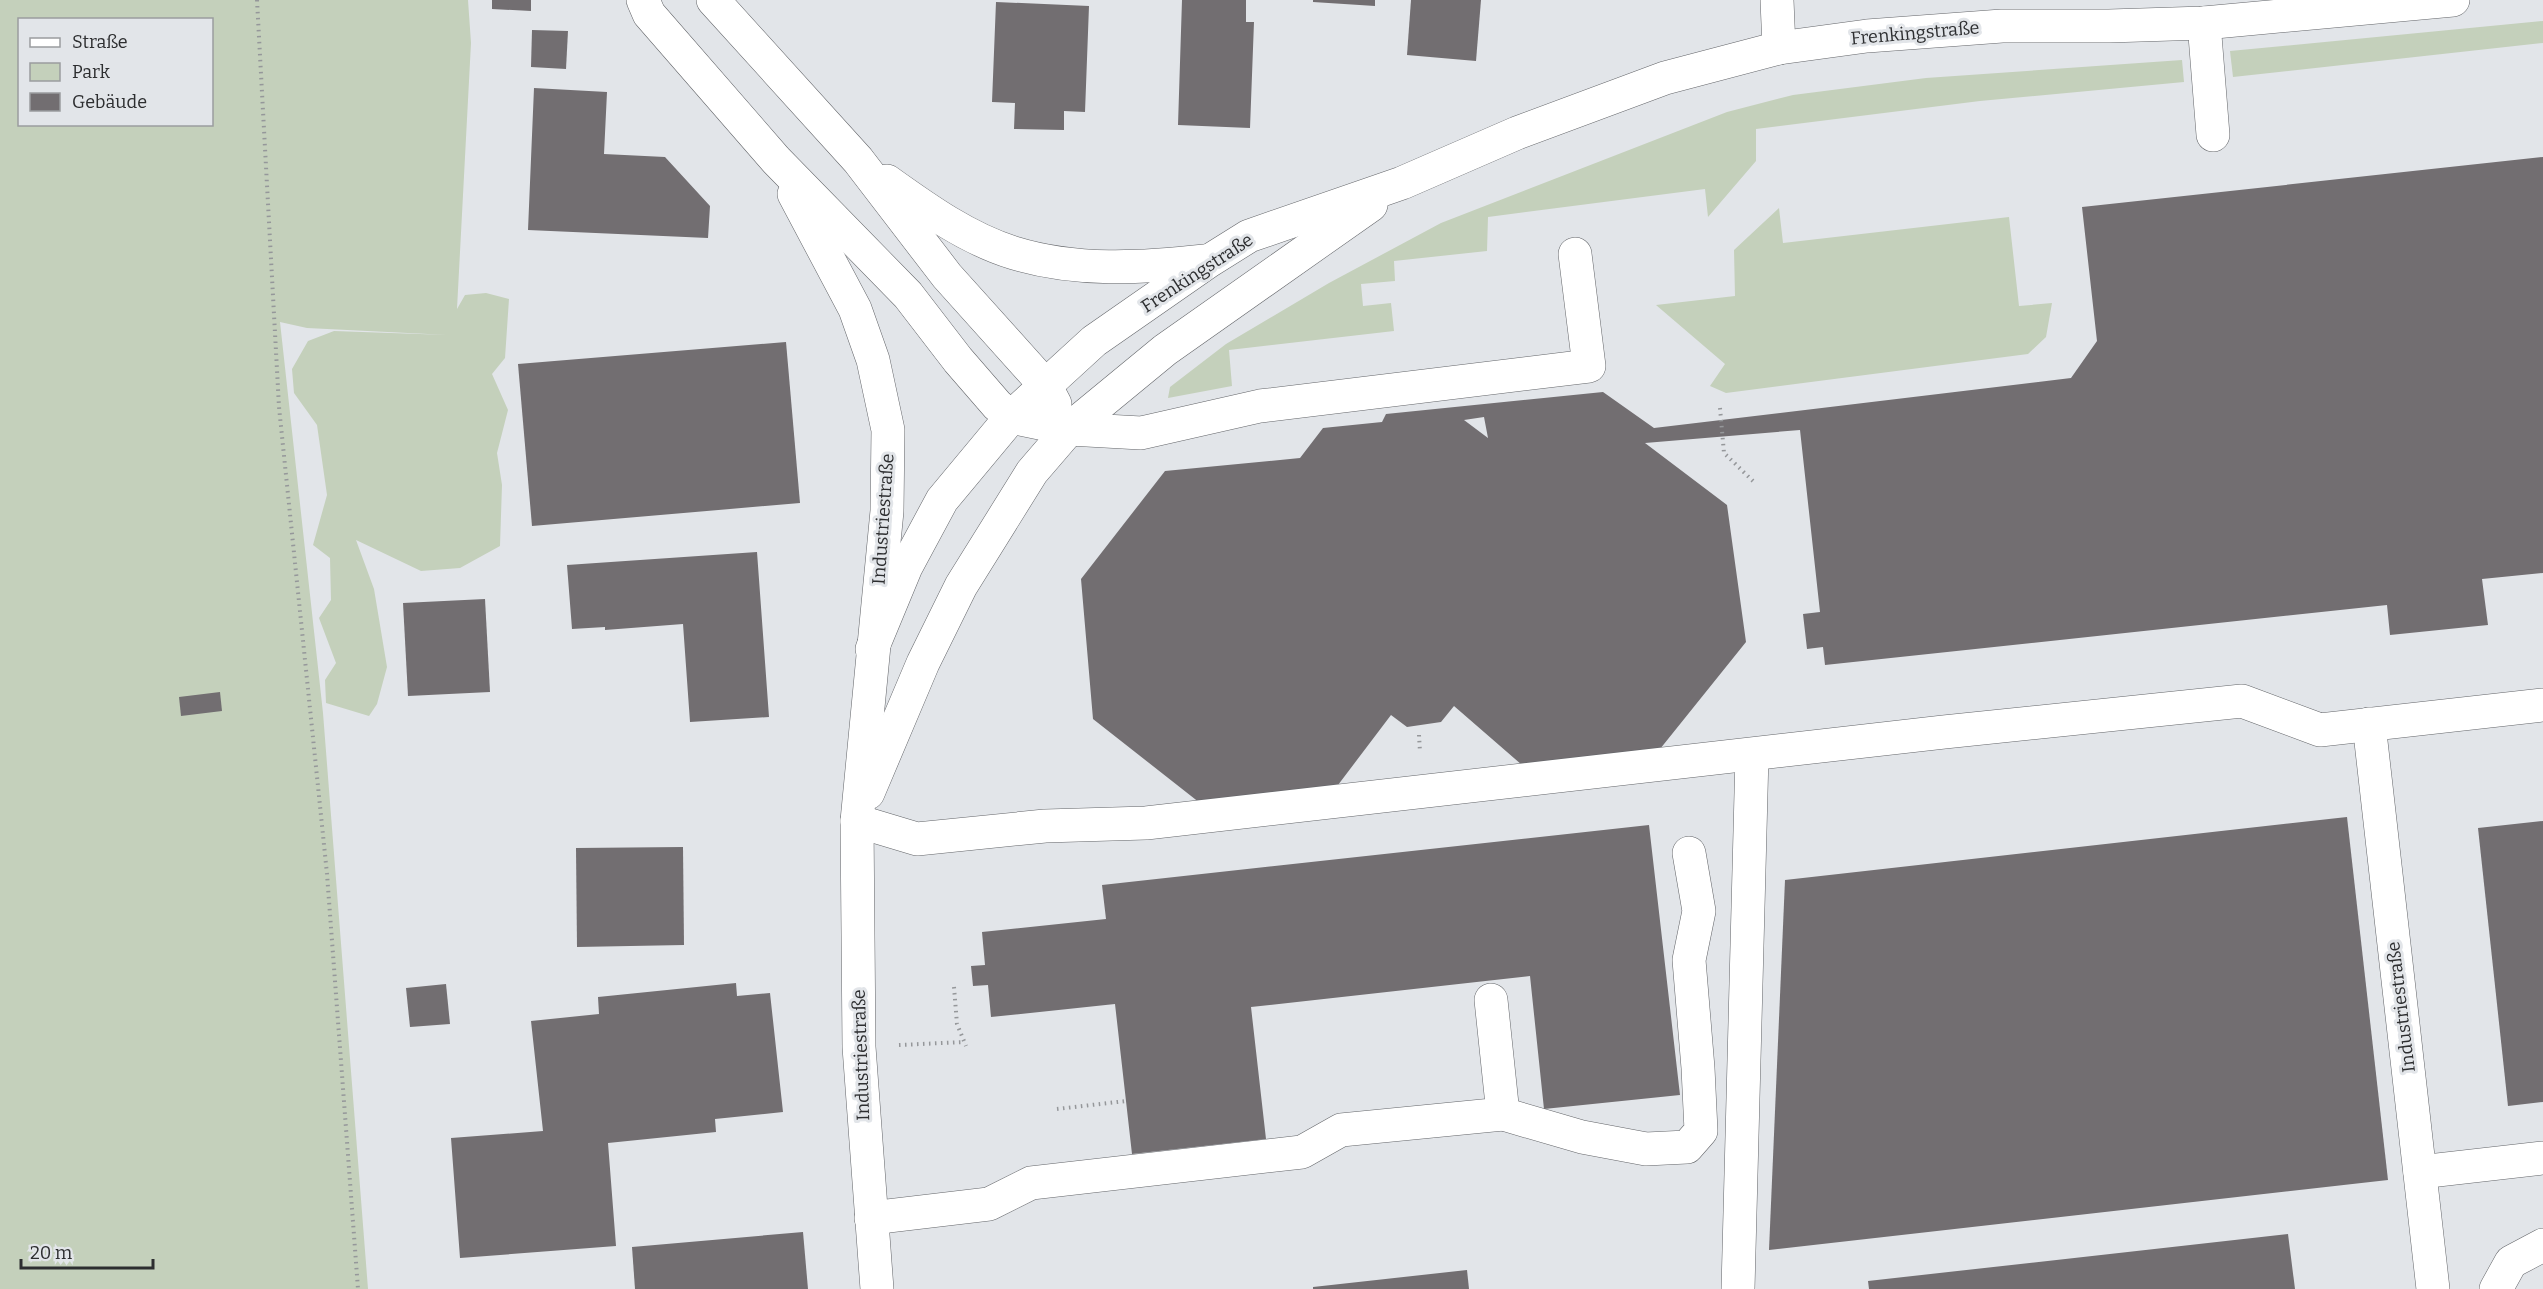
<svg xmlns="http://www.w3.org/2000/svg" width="2543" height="1289" font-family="Bitter,serif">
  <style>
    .green { fill: #c4d0bb; fill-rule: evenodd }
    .building { fill: #726e71; fill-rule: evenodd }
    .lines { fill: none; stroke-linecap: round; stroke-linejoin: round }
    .minor-casing { stroke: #636569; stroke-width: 34 }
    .path { stroke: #95979a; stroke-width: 4; stroke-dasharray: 1.5 4.5; stroke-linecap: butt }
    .minor { stroke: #fff; stroke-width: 33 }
    .labels { text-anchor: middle; stroke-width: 6; stroke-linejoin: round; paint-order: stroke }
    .street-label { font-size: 18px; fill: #2d2e30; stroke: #e2e5e9 }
  </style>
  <rect width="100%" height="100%" fill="#e2e5e9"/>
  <!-- green -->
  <g class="green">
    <path d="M0,0H468L471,43L457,309L465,295L486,293L509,299L505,358L492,374L508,410L497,453L502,485L500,546L460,568L421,571L356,540L374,589L387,667L377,704L369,716L326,703L325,680L336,663L319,618L331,600L330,558L313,545L327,495L317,425L294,393L292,369L308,341L334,331L448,335L307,328L280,322L323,713L368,1289H0ZM20,20H212V124H20Z"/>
    <polygon points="2543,21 2543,43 2233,77 2230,51"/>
    <polygon points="2182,60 2184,82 1980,101 1756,129 1756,161 1708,217 1705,189 1488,217 1487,251 1394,261 1395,281 1361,284 1363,306 1391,303 1394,331 1229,350 1232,386 1168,398 1170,387 1226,344 1329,283 1441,223 1727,112 1793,95 1926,78"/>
    <polygon points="1779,208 1783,243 2009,217 2019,306 2052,303 2046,337 2028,354 1726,393 1710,386 1725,364 1656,305 1735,296 1734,250"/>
  </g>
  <!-- building -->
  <g class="building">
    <polygon points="492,0 531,0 531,11 492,9"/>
    <polygon points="1182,0 1246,0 1246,22 1254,22 1250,128 1178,125"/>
    <polygon points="1313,0 1375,0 1375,6 1313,2"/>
    <polygon points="1411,0 1481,0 1476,61 1407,55"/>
    <polygon points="996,2 1089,6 1085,112 1064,111 1064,130 1014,129 1015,103 992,102"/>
    <polygon points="532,30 568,31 566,69 531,67"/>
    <polygon points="534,88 607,92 604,154 665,157 710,206 708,238 528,230"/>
    <path d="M2543,157V573L2482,579L2488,625L2390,635L2387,605L1825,665L1823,647L1807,649L1803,614L1820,612L1800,430L1645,443L1727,505L1746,642L1660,749L1522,765L1454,706L1441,722L1407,727L1391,715L1338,785L1200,803L1093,719L1081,579L1165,471L1300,458L1323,428L1382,422L1386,414L1603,392L1654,428L2071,378L2097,341L2082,207ZM1484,417L1488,438L1464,420Z"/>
    <polygon points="786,342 800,503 532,526 518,364"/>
    <polygon points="757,552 769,717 690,722 683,624 605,630 605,627 572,629 567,565"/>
    <polygon points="485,599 490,692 408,696 403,603"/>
    <polygon points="220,692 222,711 181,716 179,697"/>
    <polygon points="2347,817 2388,1180 1769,1250 1785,880"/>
    <polygon points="2543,821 2543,1102 2508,1106 2478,828"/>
    <polygon points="1649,825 1680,1095 1544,1109 1530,976 1251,1007 1266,1139 1132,1154 1115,1004 991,1017 988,985 973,986 971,966 985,965 982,932 1106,919 1102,885"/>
    <polygon points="683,847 684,945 577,947 576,848"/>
    <polygon points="736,983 737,996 770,993 783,1112 715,1119 716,1132 608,1143 616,1246 460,1258 451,1138 543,1131 531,1021 599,1014 598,997"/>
    <polygon points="446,984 450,1024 410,1027 406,988"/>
    <polygon points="803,1232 808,1289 635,1289 632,1247"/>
    <polygon points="2288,1234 2295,1289 1869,1289 1868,1281"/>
    <polygon points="1467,1270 1469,1289 1313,1289 1313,1287"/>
  </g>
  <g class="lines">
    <defs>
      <g id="minor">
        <polyline points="643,0 649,14 776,160 908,295 958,360 997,405 1011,417 1069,429 1141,433 1260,406 1589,366 1575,254"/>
        <polyline points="713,0 858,160 947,276 1045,385 1055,404"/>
        <polyline points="1777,0 1779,48"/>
        <polyline points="2204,23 2213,135"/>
        <path d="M887,181C926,209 968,239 1014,253C1076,272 1141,268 1205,261"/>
        <polyline points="794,194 855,309 873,360 888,430 887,511 857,821 859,1047 877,1289"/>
        <polyline points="872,649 906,567 942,500 1011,417 1094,341 1209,261 1249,236 1402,183 1517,133 1665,78 1779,48 1867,36 2002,26 2109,26 2204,23 2453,0"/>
        <polyline points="2369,724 2433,1289"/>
        <polyline points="868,793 923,663 961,586 1032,472 1069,429 1165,350 1371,205"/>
        <polyline points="857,821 917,839 1045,826 1146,823 1944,732 2242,701 2320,730 2543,705"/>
        <polyline points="1503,1114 1582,1137 1646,1149 1687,1147 1701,1131 1698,1068 1689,960 1699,911 1689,853"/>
        <polyline points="2420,1172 2543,1158"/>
        <polyline points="871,1218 989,1204 1031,1183 1302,1152 1341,1130 1503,1114 1491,1000"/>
        <polyline points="1738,1289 1752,755"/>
        <polyline points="2496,1289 2511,1262 2543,1245"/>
      </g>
    </defs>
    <!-- minor casing -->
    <use href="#minor" class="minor-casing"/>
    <!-- path -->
    <g class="path">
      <polyline points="257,0 279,407 327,874 358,1289"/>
      <polyline points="1720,408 1724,453 1755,483"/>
      <polyline points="1419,735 1420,752"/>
      <polyline points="954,987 957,1024 966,1046"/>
      <polyline points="899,1045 965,1042"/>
      <polyline points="1057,1109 1126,1101"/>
    </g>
    <!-- minor -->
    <use href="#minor" class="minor"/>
  </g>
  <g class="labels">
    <!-- street labels -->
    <g class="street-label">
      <text transform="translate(1915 33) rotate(-5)" y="6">Frenkingstraße</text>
      <text transform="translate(1197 273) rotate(-33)" y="6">Frenkingstraße</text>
      <text transform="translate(883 519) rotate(-86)" y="6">Industriestraße</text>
      <text transform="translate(2401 1007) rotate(-97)" y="6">Industriestraße</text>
      <text transform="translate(861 1055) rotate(-92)" y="6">Industriestraße</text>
    </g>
  </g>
  <!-- legend -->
  <rect x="18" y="18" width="195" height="108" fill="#e2e5e9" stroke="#9a9c9f" stroke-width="1.5"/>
  <rect x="30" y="38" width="30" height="9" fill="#ffffff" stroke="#9a9c9f" stroke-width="1.5"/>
  <text x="72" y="48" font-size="18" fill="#2d2e30">Straße</text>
  <rect x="30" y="63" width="30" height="18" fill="#c4d0bb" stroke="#9a9c9f" stroke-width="1.5"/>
  <text x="72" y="78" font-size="18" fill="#2d2e30">Park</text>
  <rect x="30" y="93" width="30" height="18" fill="#726e71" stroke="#9a9c9f" stroke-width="1.5"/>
  <text x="72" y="108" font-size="18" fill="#2d2e30">Gebäude</text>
  <!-- scale -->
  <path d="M21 1259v9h132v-9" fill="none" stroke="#2d2e30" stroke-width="3"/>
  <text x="30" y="1259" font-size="18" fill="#2d2e30" stroke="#e2e5e9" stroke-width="4.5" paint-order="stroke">20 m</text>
</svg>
